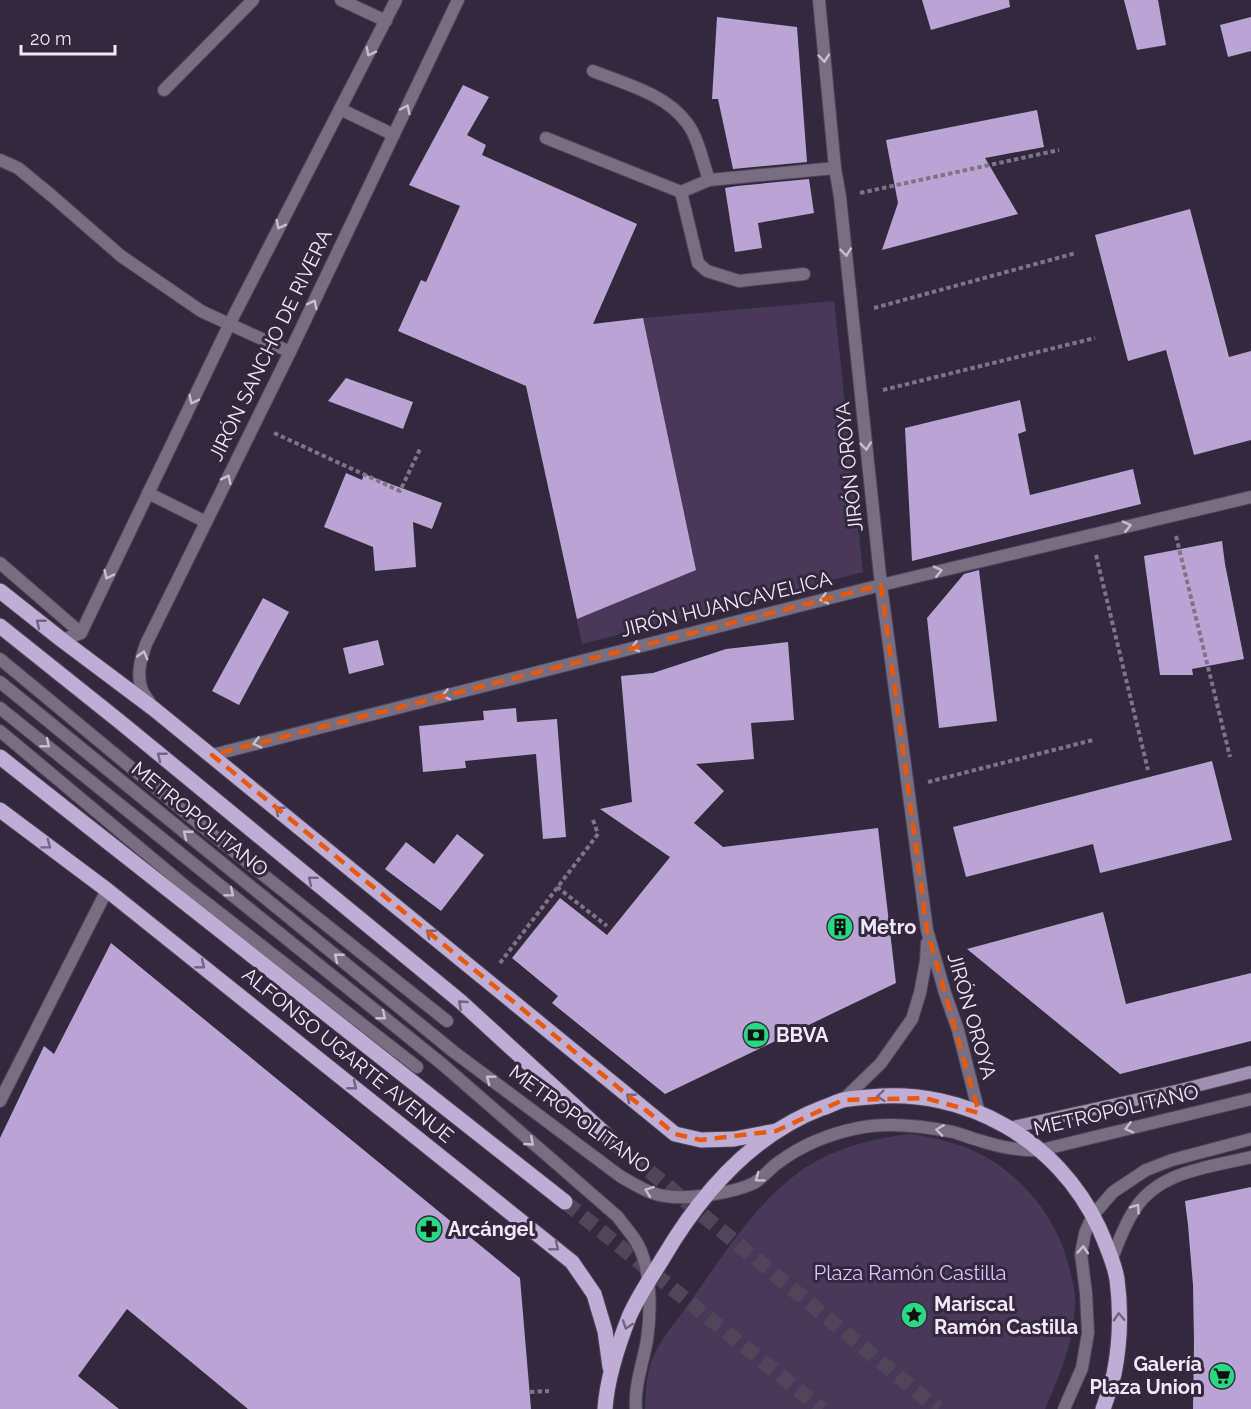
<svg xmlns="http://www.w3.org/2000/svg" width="1251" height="1409" font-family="Raleway,sans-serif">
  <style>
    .green { fill: #49385a }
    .building { fill: #baa4d4 }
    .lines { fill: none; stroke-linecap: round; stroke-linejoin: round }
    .primary-tunnel { stroke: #4f465a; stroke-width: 15; stroke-dasharray: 15 8; stroke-linecap: butt }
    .lane-casing { stroke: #4d4458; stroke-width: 14 }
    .street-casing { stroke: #4d4458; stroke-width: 14 }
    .secondary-casing { stroke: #4d4458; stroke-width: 14 }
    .primary-casing { stroke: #4d4458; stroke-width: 17 }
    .path { stroke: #7d7487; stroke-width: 4; stroke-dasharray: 4.5 3; stroke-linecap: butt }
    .lane { stroke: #776e82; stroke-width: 12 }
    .street { stroke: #776e82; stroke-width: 12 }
    .secondary { stroke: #a091b1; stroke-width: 12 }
    .primary { stroke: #bfadd6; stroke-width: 15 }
    .oneway { stroke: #c6bfcf }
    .oneway2 { stroke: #726482 }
    .marked { fill: none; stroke: #e8590c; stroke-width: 4.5; stroke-dasharray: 12 8; stroke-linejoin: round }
    .labels { text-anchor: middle; stroke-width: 6; stroke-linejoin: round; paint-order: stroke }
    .street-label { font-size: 20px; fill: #f0eaf8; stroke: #33293e }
    .poi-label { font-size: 20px; font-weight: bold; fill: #f0eaf8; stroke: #33293e; text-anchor: start }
    .park-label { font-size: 20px; fill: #dfc5fd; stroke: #33293e }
  </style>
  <rect width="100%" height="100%" fill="#33293e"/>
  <!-- green -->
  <g class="green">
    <polygon points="834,301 863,572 582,644 528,391 643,318"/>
    <path d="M911,1134C937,1138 963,1144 986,1157C1027,1181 1058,1221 1069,1267C1073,1281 1076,1294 1075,1308C1073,1344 1059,1377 1045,1409H645C646,1391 646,1372 654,1355C663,1336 678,1319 690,1302C722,1257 754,1205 799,1172C831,1149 872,1138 911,1134Z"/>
  </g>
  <!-- building -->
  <g class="building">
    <polygon points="922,0 1009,0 1010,7 931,30"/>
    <polygon points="1124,0 1158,0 1166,45 1137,50"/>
    <polygon points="717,17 797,27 807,162 733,169 718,99 712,99"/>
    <polygon points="1251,17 1251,51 1228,57 1220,25"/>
    <polygon points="463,85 489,97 467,135 486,145 482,155 637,224 593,324 643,318 696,570 577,619 526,386 398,331 421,280 426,282 460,206 409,185"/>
    <polygon points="1037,110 1044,147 985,158 1018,214 882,250 898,203 886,140"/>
    <polygon points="809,179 814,213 758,223 762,248 735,252 725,188 737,186"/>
    <polygon points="1190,209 1229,357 1251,351 1251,440 1194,455 1166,350 1128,361 1095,235"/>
    <polygon points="346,378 413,402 403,429 328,401"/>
    <polygon points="1020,400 1026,431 1018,434 1030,495 1133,469 1141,504 912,561 905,428"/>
    <polygon points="346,473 362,480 364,474 442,503 432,529 413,522 416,567 375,571 373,547 324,527"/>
    <polygon points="1222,541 1225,564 1244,659 1192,669 1193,675 1160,675 1144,556"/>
    <polygon points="979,570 997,721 939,728 927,618 964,574"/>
    <polygon points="263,598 289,612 239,705 212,691"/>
    <polygon points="378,640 384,665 349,674 343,648"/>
    <polygon points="788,642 794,720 751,723 754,759 696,764 724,791 694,823 723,847 878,828 896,983 665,1094 552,1003 558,996 512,958 560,898 607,935 670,857 600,809 632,802 621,676 653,673 726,649"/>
    <polygon points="516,708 517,722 557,719 566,837 543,839 536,754 465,761 466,768 423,772 419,726 484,720 483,711"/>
    <polygon points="1212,761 1232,840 1100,873 1093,844 966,877 953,827"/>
    <polygon points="457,834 484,855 441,911 385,869 406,842 434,864"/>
    <polygon points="1103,912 1126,1004 1251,973 1251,1041 1120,1074 967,949"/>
    <polygon points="111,943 520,1278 531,1409 248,1409 127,1309 78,1376 119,1409 0,1409 0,1138 44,1046 54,1054"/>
    <polygon points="1251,1187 1251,1409 1193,1409 1194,1342 1193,1285 1188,1225 1185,1201"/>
  </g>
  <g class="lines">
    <!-- primary-tunnel -->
    <g class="primary-tunnel">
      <polyline points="614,1142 938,1409"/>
      <polyline points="565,1202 822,1409"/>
    </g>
    <defs>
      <g id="lane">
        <polyline points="341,0 386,21"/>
        <path d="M593,71C625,84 666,94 687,123C698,137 703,163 709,180"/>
        <polyline points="164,90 253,0"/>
        <polyline points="546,138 681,192 709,180 835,168"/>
        <polyline points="0,160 18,168 52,196 121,256 201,311 290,352"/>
        <polyline points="681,192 698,263 707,271 739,281 804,274"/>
        <polyline points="0,563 81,633"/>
        <polyline points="0,659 198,823 447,1021"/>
        <path d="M0,682L454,1052L620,1176C634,1184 649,1194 665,1196C688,1200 734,1193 754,1183C763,1178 770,1168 779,1162C802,1145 829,1134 858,1128C887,1122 923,1126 953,1132C961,1134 970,1138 978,1140C999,1147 1019,1151 1041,1150L1251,1099"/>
        <path d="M0,708L442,1064L618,1217C624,1226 632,1234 637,1243C652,1269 651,1312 647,1340C643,1363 634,1386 636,1409"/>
        <polyline points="0,731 190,890 417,1067"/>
        <polyline points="1064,1409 1082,1368 1088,1333 1086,1293 1081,1254 1085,1233 1093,1215 1113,1192 1146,1170 1172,1160 1251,1139"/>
      </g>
      <g id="street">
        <polyline points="819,0 835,168 840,197 881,585 927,930 945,993 958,1030 979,1113"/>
        <polyline points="340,109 394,135"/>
        <polyline points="148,493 206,522"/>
        <polyline points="62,640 81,633 230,323 396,0"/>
        <path d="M150,703C148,699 143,694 142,690C136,675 141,658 146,644L290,352L458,0"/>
        <polyline points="212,755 881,585 1251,497"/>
        <polyline points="843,1100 881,1063 912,1019 920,993 926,961 927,943"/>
        <polyline points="0,1101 107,890"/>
        <path d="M1111,1261C1118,1243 1124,1225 1135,1209C1159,1171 1210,1167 1251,1157"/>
      </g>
      <polyline id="secondary" points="1009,1128 1180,1090 1251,1072"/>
      <g id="primary">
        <polyline points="0,591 62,640 154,709 675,1134 701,1140 734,1139 776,1131"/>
        <polyline points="0,626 119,721 460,1001 614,1142"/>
        <polyline points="0,757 565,1202"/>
        <polyline points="0,810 107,890 572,1262 594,1294 605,1331 610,1367"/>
        <path d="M605,1409C607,1379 618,1345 629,1317C637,1298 652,1276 663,1258C700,1195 751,1135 822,1108C829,1106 836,1102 843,1100C852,1098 861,1098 870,1097C966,1087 1058,1140 1099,1228C1106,1244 1114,1262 1117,1279C1121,1310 1120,1344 1114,1374C1111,1386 1107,1398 1103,1409"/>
      </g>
    </defs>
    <!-- lane casing -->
    <use href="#lane" class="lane-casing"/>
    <!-- street casing -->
    <use href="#street" class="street-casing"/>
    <!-- secondary casing -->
    <use href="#secondary" class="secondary-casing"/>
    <!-- primary casing -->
    <use href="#primary" class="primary-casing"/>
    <!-- path -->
    <g class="path">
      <polyline points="860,193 1059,150"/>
      <polyline points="874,308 1076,253"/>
      <polyline points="883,390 1095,338"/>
      <polyline points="274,433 400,491 420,449"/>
      <polyline points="1176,536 1230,757"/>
      <polyline points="1096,555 1148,770"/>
      <polyline points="928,782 1093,740"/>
      <polyline points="557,887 607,926"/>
      <polyline points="500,963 598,834 592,817"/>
      <polyline points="530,1392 549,1391"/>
    </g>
    <!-- lane -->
    <use href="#lane" class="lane"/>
    <!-- street -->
    <use href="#street" class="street"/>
    <!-- secondary -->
    <use href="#secondary" class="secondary"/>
    <!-- primary -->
    <use href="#primary" class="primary"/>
  </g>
  <!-- one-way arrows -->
  <defs><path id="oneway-chevron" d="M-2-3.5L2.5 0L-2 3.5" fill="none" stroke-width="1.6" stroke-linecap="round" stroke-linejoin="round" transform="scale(1.5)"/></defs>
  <g class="oneway">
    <use href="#oneway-chevron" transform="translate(370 52) rotate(117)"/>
    <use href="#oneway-chevron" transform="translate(824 58) rotate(85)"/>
    <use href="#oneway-chevron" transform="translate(406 109) rotate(-65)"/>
    <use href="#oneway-chevron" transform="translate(280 225) rotate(117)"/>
    <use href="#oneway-chevron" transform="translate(846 252) rotate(84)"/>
    <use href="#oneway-chevron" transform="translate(313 304) rotate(-64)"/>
    <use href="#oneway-chevron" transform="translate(193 400) rotate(116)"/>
    <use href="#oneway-chevron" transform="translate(866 446) rotate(84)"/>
    <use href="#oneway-chevron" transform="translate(227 479) rotate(-64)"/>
    <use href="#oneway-chevron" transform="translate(1127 526) rotate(-13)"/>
    <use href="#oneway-chevron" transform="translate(938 571) rotate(-13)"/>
    <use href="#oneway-chevron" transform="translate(108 575) rotate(116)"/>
    <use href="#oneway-chevron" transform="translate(824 599) rotate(166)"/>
    <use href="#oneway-chevron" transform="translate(635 647) rotate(166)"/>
    <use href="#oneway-chevron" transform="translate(143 655) rotate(-75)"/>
    <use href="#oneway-chevron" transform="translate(446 695) rotate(166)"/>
    <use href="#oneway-chevron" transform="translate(257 743) rotate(166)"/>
    <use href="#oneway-chevron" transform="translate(46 744) rotate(39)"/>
    <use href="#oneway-chevron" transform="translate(187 834) rotate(-141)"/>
    <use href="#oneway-chevron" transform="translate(230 893) rotate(39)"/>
    <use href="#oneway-chevron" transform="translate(338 957) rotate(-141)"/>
    <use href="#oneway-chevron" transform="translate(382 1016) rotate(39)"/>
    <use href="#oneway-chevron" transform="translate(490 1079) rotate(-143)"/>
    <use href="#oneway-chevron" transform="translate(1129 1128) rotate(166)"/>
    <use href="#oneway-chevron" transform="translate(940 1130) rotate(-172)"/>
    <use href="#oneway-chevron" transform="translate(530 1142) rotate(41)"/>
    <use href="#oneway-chevron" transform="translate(759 1178) rotate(144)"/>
    <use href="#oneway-chevron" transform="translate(649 1191) rotate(-160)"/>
    <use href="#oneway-chevron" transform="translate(1136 1208) rotate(-55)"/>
    <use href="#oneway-chevron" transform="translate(1083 1250) rotate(-86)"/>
  </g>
  <g class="oneway2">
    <use href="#oneway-chevron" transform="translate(40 623) rotate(-141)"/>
    <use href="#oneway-chevron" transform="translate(161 756) rotate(-141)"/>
    <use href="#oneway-chevron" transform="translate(279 810) rotate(-141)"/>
    <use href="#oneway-chevron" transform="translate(47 845) rotate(37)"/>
    <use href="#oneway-chevron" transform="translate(312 880) rotate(-141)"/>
    <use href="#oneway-chevron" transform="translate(430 933) rotate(-141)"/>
    <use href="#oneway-chevron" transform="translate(201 965) rotate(39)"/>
    <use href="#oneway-chevron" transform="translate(462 1004) rotate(-139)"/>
    <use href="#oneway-chevron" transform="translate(353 1086) rotate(39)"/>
    <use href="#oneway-chevron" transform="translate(881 1096) rotate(175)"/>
    <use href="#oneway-chevron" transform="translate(630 1097) rotate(-141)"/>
    <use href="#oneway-chevron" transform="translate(555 1247) rotate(39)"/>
    <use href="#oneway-chevron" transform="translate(1119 1317) rotate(-93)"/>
    <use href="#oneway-chevron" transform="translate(627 1325) rotate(109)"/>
  </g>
  <!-- marked area -->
  <path class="marked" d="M881,585L927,930L979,1113L925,1098L843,1100L776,1131L701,1140L675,1134L212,755Z"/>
  <!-- icons -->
  <defs>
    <symbol id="building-disc" viewBox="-11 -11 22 22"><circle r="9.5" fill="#2ad884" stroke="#33293e"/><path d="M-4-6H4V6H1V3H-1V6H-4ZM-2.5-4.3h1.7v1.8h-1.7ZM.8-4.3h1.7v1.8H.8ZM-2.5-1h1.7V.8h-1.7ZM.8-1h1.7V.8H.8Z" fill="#111"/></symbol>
    <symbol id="bank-disc" viewBox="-11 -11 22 22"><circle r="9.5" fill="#2ad884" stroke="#33293e"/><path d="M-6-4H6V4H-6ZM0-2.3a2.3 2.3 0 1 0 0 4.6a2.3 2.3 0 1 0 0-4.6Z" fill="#111"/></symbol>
    <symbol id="pharmacy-disc" viewBox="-11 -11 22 22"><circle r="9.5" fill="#2ad884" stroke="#33293e"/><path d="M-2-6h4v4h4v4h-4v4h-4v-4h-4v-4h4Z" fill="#111"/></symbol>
    <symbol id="sight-disc" viewBox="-11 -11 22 22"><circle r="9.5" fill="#2ad884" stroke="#33293e"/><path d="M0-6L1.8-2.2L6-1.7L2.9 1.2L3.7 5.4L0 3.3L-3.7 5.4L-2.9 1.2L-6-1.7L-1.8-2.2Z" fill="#111"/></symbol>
    <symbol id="supermarket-disc" viewBox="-11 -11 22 22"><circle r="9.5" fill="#2ad884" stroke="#33293e"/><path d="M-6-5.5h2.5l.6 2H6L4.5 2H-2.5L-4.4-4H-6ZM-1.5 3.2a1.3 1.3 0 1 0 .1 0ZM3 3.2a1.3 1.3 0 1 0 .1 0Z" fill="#111"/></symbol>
  </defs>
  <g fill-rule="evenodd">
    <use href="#building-disc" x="825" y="912" width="30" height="30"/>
    <use href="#bank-disc" x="741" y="1020" width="30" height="30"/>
    <use href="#pharmacy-disc" x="414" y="1214" width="30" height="30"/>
    <use href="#sight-disc" x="899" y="1300" width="30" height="30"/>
    <use href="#supermarket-disc" x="1207" y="1361" width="30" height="30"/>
  </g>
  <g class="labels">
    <!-- street labels -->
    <g class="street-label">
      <text transform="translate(270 345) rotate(-64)" y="7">JIRÓN SANCHO DE RIVERA</text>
      <text transform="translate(849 467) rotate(-96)" y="7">JIRÓN OROYA</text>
      <text transform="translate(726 604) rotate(-14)" y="7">JIRÓN HUANCAVELICA</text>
      <text transform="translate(200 819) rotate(39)" y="7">METROPOLITANO</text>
      <text transform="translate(972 1016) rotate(74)" y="7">JIRÓN OROYA</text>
      <text transform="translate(348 1055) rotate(39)" y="7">ALFONSO UGARTE AVENUE</text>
      <text transform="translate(1116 1110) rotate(-13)" y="7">METROPOLITANO</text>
      <text transform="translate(580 1119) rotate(36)" y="7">METROPOLITANO</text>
    </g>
    <!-- poi labels -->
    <g class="poi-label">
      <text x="860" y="934">Metro</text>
      <text x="776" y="1042">BBVA</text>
      <text x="448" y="1236">Arcángel</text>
      <text x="934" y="1311">Mariscal<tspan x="934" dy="23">Ramón Castilla</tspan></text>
      <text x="1202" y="1371" text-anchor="end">Galería<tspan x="1202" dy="23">Plaza Union</tspan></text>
    </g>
    <!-- park labels -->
    <g class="park-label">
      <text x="910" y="1280">Plaza Ramón Castilla</text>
    </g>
  </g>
  <!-- scale -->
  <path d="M21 45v9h94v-9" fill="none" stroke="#f0eaf8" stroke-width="3"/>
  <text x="30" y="45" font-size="18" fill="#f0eaf8" stroke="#33293e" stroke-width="4.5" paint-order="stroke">20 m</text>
</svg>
